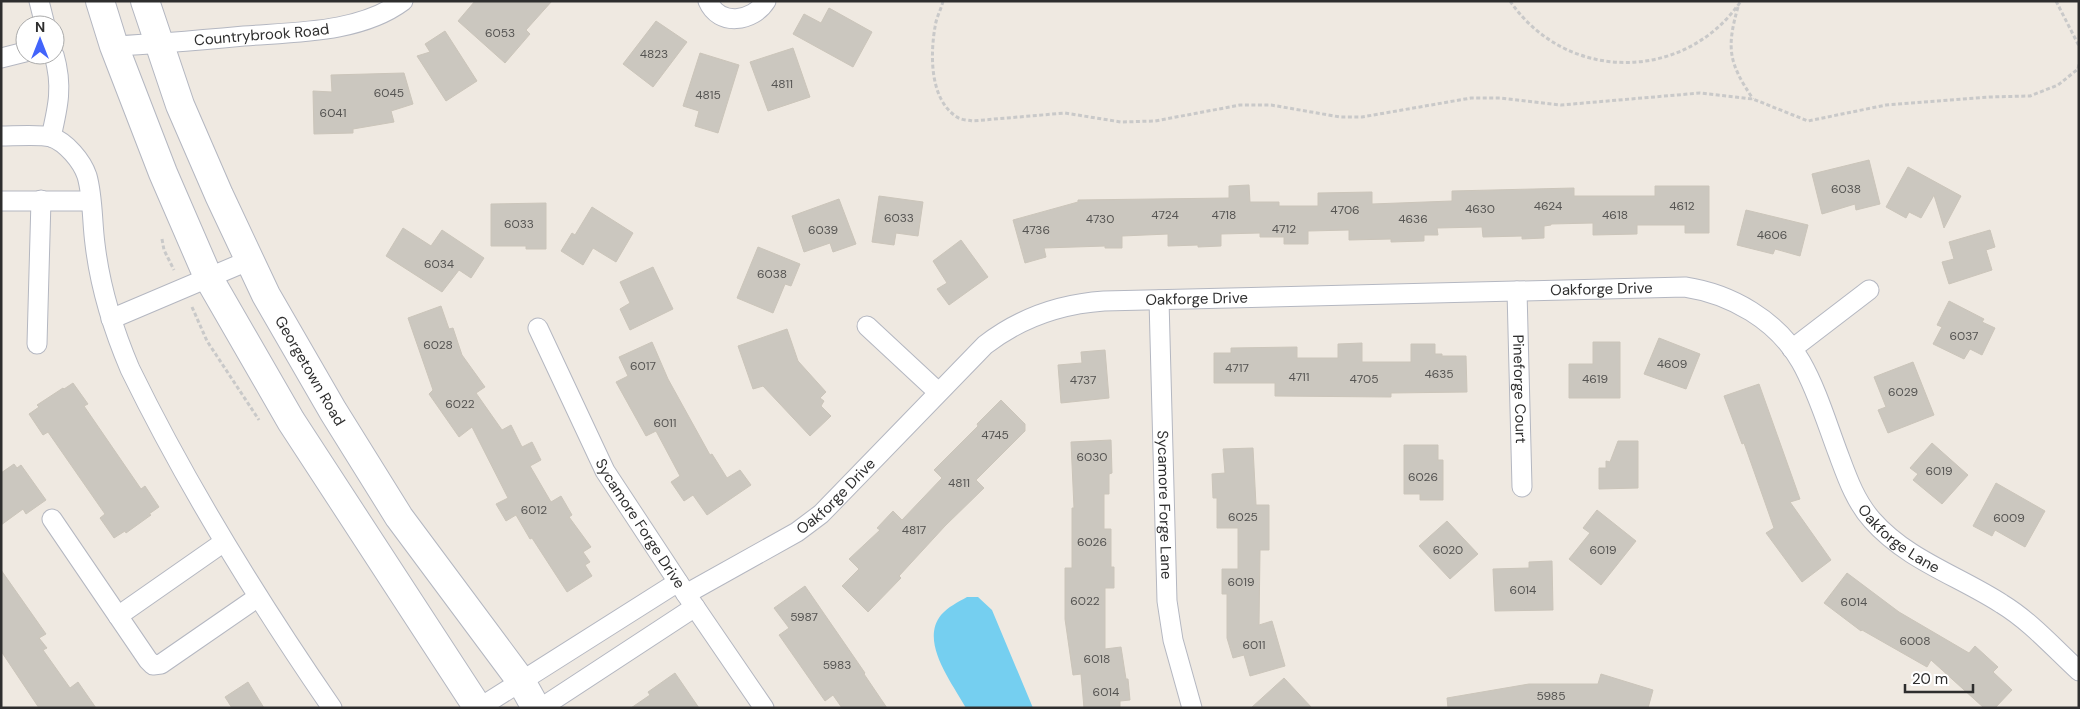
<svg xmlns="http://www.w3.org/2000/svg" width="2080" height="709" font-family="'DM Sans',sans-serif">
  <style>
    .water { fill: #75cff0 }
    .building { fill: #cbc7bf; stroke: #cbc5ba }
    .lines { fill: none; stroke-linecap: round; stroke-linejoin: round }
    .street-casing { stroke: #b4b7c1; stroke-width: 21 }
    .secondary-casing { stroke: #b4b7c1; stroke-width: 30 }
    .path { stroke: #c9c9c9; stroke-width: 3; stroke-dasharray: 4 2.5; stroke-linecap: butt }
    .street { stroke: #fff; stroke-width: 19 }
    .secondary { stroke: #fff; stroke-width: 28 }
    .labels { text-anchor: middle; stroke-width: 4.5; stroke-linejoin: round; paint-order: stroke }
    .number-label { font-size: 12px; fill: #555452 }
    .street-label { font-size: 15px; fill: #2e2e2e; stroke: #fff }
  </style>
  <rect width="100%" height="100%" fill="#efe9e1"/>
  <!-- water -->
  <path class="water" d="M967,597H978L992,610L1033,708H966C953,684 919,642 941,615C948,607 958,602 967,597Z"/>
  <!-- building -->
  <g class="building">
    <polygon points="475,1 552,1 526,30 530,34 505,63 458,21"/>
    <polygon points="829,8 872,32 853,67 793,34 804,14 821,23"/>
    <polygon points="656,21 687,42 653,87 623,64"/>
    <polygon points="445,31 477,81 446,101 417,56 430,52 425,44"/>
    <polygon points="793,48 810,97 768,111 750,62"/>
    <polygon points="700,53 739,65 718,133 695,126 699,111 683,106"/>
    <polygon points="404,73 413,104 391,111 394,122 353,129 353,133 314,134 313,91 332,92 331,75"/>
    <polygon points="1869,160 1880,204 1856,210 1855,204 1822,214 1812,174"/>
    <polygon points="1908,167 1961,196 1944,228 1934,195 1921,218 1909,212 1906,218 1886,207"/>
    <polygon points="1249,185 1250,202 1279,202 1279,206 1318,206 1318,193 1372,192 1372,204 1452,201 1452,191 1574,188 1574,196 1655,196 1655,186 1709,186 1709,233 1685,233 1685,225 1637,225 1637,234 1593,235 1593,223 1551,224 1551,225 1544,226 1544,238 1522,239 1522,236 1483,237 1482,227 1437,228 1438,235 1424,235 1424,241 1391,242 1391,239 1349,240 1349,230 1308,231 1308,244 1284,244 1284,237 1260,237 1260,233 1221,234 1221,246 1198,247 1198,245 1168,246 1168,234 1122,236 1122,248 1105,248 1105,246 1044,248 1046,257 1025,263 1013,220 1078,202 1078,200 1229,198 1229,186"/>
    <polygon points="879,196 923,202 918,236 896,233 894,245 872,242"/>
    <polygon points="839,199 856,244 833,252 830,243 804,252 792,216"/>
    <polygon points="546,203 546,249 526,249 526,246 491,246 491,204"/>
    <polygon points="592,207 633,233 616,262 593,248 583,265 561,251 572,233 575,235"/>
    <polygon points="1746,210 1808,225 1800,256 1775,249 1773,254 1737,245"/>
    <polygon points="403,228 431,246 442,230 484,258 471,278 459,270 442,292 386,256"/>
    <polygon points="1990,230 1995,247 1986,250 1992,270 1949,284 1942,262 1954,259 1949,242"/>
    <polygon points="961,240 988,277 949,305 937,289 947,283 933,261"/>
    <polygon points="758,247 800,264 791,286 785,284 773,313 737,298"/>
    <polygon points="653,267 673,309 630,330 620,309 630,303 620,282"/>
    <polygon points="1949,301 1984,319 1982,322 1995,328 1982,355 1970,349 1964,359 1933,344 1942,327 1937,325"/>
    <polygon points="441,306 449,329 453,328 462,355 485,387 476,393 502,430 511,425 522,447 532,442 541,460 530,466 551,502 561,496 572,515 569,517 591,547 583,552 590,562 585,565 592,576 567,592 532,538 530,539 516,515 506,521 496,504 508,498 472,427 459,437 429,394 433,390 408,318"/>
    <polygon points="787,329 798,361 826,392 820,398 824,401 821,406 831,416 810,436 763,386 753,389 738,346"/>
    <polygon points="1659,338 1700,354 1686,389 1644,374"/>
    <polygon points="652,342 668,379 710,455 712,454 727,478 740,470 751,485 707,515 693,495 684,501 671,482 680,476 656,431 646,436 616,382 628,376 619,357"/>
    <polygon points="1593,342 1620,342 1620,398 1569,398 1569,364 1593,364"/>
    <polygon points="1362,343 1362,362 1411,362 1411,344 1435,344 1435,354 1442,354 1442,356 1466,356 1467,392 1391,393 1391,397 1275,396 1275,383 1214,383 1214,353 1231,353 1231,348 1297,347 1297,358 1338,358 1338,344"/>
    <polygon points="1105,350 1109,398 1061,403 1058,365 1082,363 1081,352"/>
    <polygon points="1913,362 1934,415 1888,433 1878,410 1886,407 1874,377"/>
    <polygon points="73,383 88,404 84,406 141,489 145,486 159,507 149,514 151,515 126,533 125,531 114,538 100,518 105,514 48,432 43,435 29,414 39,407 37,405 63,388 64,389"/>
    <polygon points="1759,384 1800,499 1790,502 1831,560 1802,582 1766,533 1774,528 1744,443 1742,444 1724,396"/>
    <polygon points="1001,400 1025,424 1025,431 976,480 984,488 945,526 899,576 901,578 868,612 842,586 859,569 849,559 880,530 877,528 893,511 902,520 942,478 934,470 978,426 977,424"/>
    <polygon points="1111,440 1112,473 1109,474 1109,494 1104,494 1104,529 1111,529 1111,567 1114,567 1114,588 1105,588 1105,649 1121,647 1126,679 1128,679 1130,700 1120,701 1120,708 1084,708 1081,674 1073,675 1065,619 1065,568 1072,568 1072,508 1074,508 1071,442"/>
    <polygon points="1618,441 1638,441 1638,488 1599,489 1599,468 1606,468 1606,461 1610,462"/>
    <polygon points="1932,443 1968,475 1942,504 1913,480 1918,474 1910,468"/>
    <polygon points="1404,445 1438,445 1438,460 1443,460 1443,500 1420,500 1420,494 1404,494"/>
    <polygon points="1253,448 1256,505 1269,505 1269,550 1260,550 1259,625 1272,621 1285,666 1250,676 1244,655 1233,658 1227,638 1227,594 1222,594 1222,569 1238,569 1238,528 1217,528 1217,498 1213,498 1212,474 1225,473 1223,449"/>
    <polygon points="14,464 17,468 21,465 46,500 26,514 23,509 1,525 1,473"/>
    <polygon points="1996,483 2045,511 2025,547 1995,530 1992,536 1973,526"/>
    <polygon points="1597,510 1636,541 1601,585 1569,559 1590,533 1583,528"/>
    <polygon points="1447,521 1478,554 1450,579 1419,546"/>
    <polygon points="1552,561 1553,610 1495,611 1493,569 1529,568 1529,562"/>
    <polygon points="1,570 46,634 39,638 47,648 43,650 70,688 78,682 96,708 39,708 1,651"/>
    <polygon points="1847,573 1899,612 1969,653 1975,646 1998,667 1993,672 2012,690 1995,708 1984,708 1931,660 1927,667 1862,630 1861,631 1824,603"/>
    <polygon points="805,586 865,673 864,674 887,708 842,708 833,695 825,701 779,635 789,628 774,608"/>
    <polygon points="675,673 699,708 631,708 650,695 648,692"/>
    <polygon points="1601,674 1653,690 1648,708 1448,708 1447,698 1529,684 1598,684"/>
    <polygon points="1284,678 1312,708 1251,708"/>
    <polygon points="248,682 264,708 232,708 225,697"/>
  </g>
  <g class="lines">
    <defs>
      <g id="street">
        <polyline points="39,1 45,25"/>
        <path d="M708,1C719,27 753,22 766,1"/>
        <path id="s1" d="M114,46C158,44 201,40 244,36C296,32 360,33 403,1"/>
        <polyline points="1,58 25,52"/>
        <path d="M1,136C13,136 41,134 51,137C66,142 82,161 87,176C93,197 92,222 95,244C100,287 113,329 130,369C188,488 257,599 332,708"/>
        <path d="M51,137C58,107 63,86 54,55"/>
        <polyline points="1,201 90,201"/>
        <path id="s2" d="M1517,291L1522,487"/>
        <path id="s3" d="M1159,300L1167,601L1173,640L1192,708"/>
        <polyline points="111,319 250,260"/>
        <polyline points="867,326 938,392"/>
        <path id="s4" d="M538,328L605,471L686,594L764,708"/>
        <polyline points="37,344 41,200"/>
        <polyline points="1792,349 1869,290"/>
        <polyline points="52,519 148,660 153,665 161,664 258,597"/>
        <path id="s5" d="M686,594L797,532L821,514L985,345C1020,318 1060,304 1104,301L1685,287C1731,294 1777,320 1801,362C1817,390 1827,424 1838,453C1847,477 1855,501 1872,520C1907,560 1959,576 2002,604C2030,621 2054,648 2079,671"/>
        <polyline points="118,616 224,542"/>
        <polyline points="479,708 678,582"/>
        <polyline points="541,708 695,607"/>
      </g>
      <g id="secondary">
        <polyline points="100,1 114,46 163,173 208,277 291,421 478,708"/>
        <path id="s6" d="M145,1L180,105L219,195L266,295L333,411L399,517L521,681L536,708"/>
      </g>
    </defs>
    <!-- street casing -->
    <use href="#street" class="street-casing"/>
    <!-- secondary casing -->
    <use href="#secondary" class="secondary-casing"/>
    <!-- path -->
    <g class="path">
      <path d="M943,1C941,10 936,18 935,27C930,56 930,100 957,117C961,120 968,120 972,121L1065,113L1121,122L1155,121L1240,105H1271L1340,117H1362L1471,98H1500L1561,105L1700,93L1753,99L1808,121L1886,105L1989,97L2030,96L2058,85L2078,69L2079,64"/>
      <path d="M1510,1C1566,83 1685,83 1741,1"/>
      <polyline points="2056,1 2079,46"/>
      <path d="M1738,7C1726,49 1729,63 1753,99"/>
      <polyline points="162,239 164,250 174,270"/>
      <polyline points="192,307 207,341 259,420"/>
    </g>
    <!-- street -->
    <use href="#street" class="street"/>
    <!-- secondary -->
    <use href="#secondary" class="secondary"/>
  </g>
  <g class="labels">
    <!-- number labels -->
    <g class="number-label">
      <text x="500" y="37">6053</text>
      <text x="654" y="58">4823</text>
      <text x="782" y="88">4811</text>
      <text x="389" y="97">6045</text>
      <text x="708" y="99">4815</text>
      <text x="333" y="117">6041</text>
      <text x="1846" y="193">6038</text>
      <text x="1548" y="210">4624</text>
      <text x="1682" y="210">4612</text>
      <text x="1480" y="213">4630</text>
      <text x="1345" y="214">4706</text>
      <text x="1165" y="219">4724</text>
      <text x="1224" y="219">4718</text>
      <text x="1615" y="219">4618</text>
      <text x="899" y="222">6033</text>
      <text x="1100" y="223">4730</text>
      <text x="1413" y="223">4636</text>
      <text x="519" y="228">6033</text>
      <text x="1284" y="233">4712</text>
      <text x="823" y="234">6039</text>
      <text x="1036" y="234">4736</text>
      <text x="1772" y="239">4606</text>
      <text x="439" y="268">6034</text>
      <text x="772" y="278">6038</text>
      <text x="1964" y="340">6037</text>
      <text x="438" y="349">6028</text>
      <text x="1672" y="368">4609</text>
      <text x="643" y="370">6017</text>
      <text x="1237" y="372">4717</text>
      <text x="1439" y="378">4635</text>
      <text x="1299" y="381">4711</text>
      <text x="1364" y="383">4705</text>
      <text x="1595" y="383">4619</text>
      <text x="1083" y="384">4737</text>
      <text x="1903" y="396">6029</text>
      <text x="460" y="408">6022</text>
      <text x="665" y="427">6011</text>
      <text x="995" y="439">4745</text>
      <text x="1092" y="461">6030</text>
      <text x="1939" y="475">6019</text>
      <text x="1423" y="481">6026</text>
      <text x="959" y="487">4811</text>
      <text x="534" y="514">6012</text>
      <text x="1243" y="521">6025</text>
      <text x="2009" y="522">6009</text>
      <text x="914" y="534">4817</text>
      <text x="1092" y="546">6026</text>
      <text x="1448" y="554">6020</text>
      <text x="1603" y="554">6019</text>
      <text x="1241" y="586">6019</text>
      <text x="1523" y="594">6014</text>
      <text x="1085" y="605">6022</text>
      <text x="1854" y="606">6014</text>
      <text x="804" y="621">5987</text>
      <text x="1915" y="645">6008</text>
      <text x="1254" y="649">6011</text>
      <text x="1097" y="663">6018</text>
      <text x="837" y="669">5983</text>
      <text x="1106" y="696">6014</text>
      <text x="1551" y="700">5985</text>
    </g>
    <!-- street labels -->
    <g class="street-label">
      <text dy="5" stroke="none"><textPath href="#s1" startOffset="148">Countrybrook Road</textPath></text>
      <text dy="5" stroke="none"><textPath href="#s5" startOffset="1019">Oakforge Drive</textPath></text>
      <text dy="5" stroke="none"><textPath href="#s5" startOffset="614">Oakforge Drive</textPath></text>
      <text dy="5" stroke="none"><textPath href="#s6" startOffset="406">Georgetown Road</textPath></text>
      <text dy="5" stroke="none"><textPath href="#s2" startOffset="98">Pineforge Court</textPath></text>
      <text dy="5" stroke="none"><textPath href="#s5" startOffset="180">Oakforge Drive</textPath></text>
      <text dy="5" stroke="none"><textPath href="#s3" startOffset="205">Sycamore Forge Lane</textPath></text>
      <text dy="5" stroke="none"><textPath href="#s4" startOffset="221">Sycamore Forge Drive</textPath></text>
      <text dy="5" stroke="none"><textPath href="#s5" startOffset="1452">Oakforge Lane</textPath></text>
    </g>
  </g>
  <!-- border -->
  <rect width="2080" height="709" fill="none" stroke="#2e2e2e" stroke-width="5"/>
  <!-- north arrow -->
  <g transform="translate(40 40)"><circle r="24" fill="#ffffff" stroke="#ababab"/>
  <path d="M0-4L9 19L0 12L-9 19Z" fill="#4264fb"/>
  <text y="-8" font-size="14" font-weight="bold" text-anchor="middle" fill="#2e2e2e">N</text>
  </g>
  <!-- scale -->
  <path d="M1905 684v8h68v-8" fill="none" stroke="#2e2e2e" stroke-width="2.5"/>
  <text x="1912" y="684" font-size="15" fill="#2e2e2e" stroke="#ffffff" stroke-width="4" paint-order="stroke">20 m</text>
</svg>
